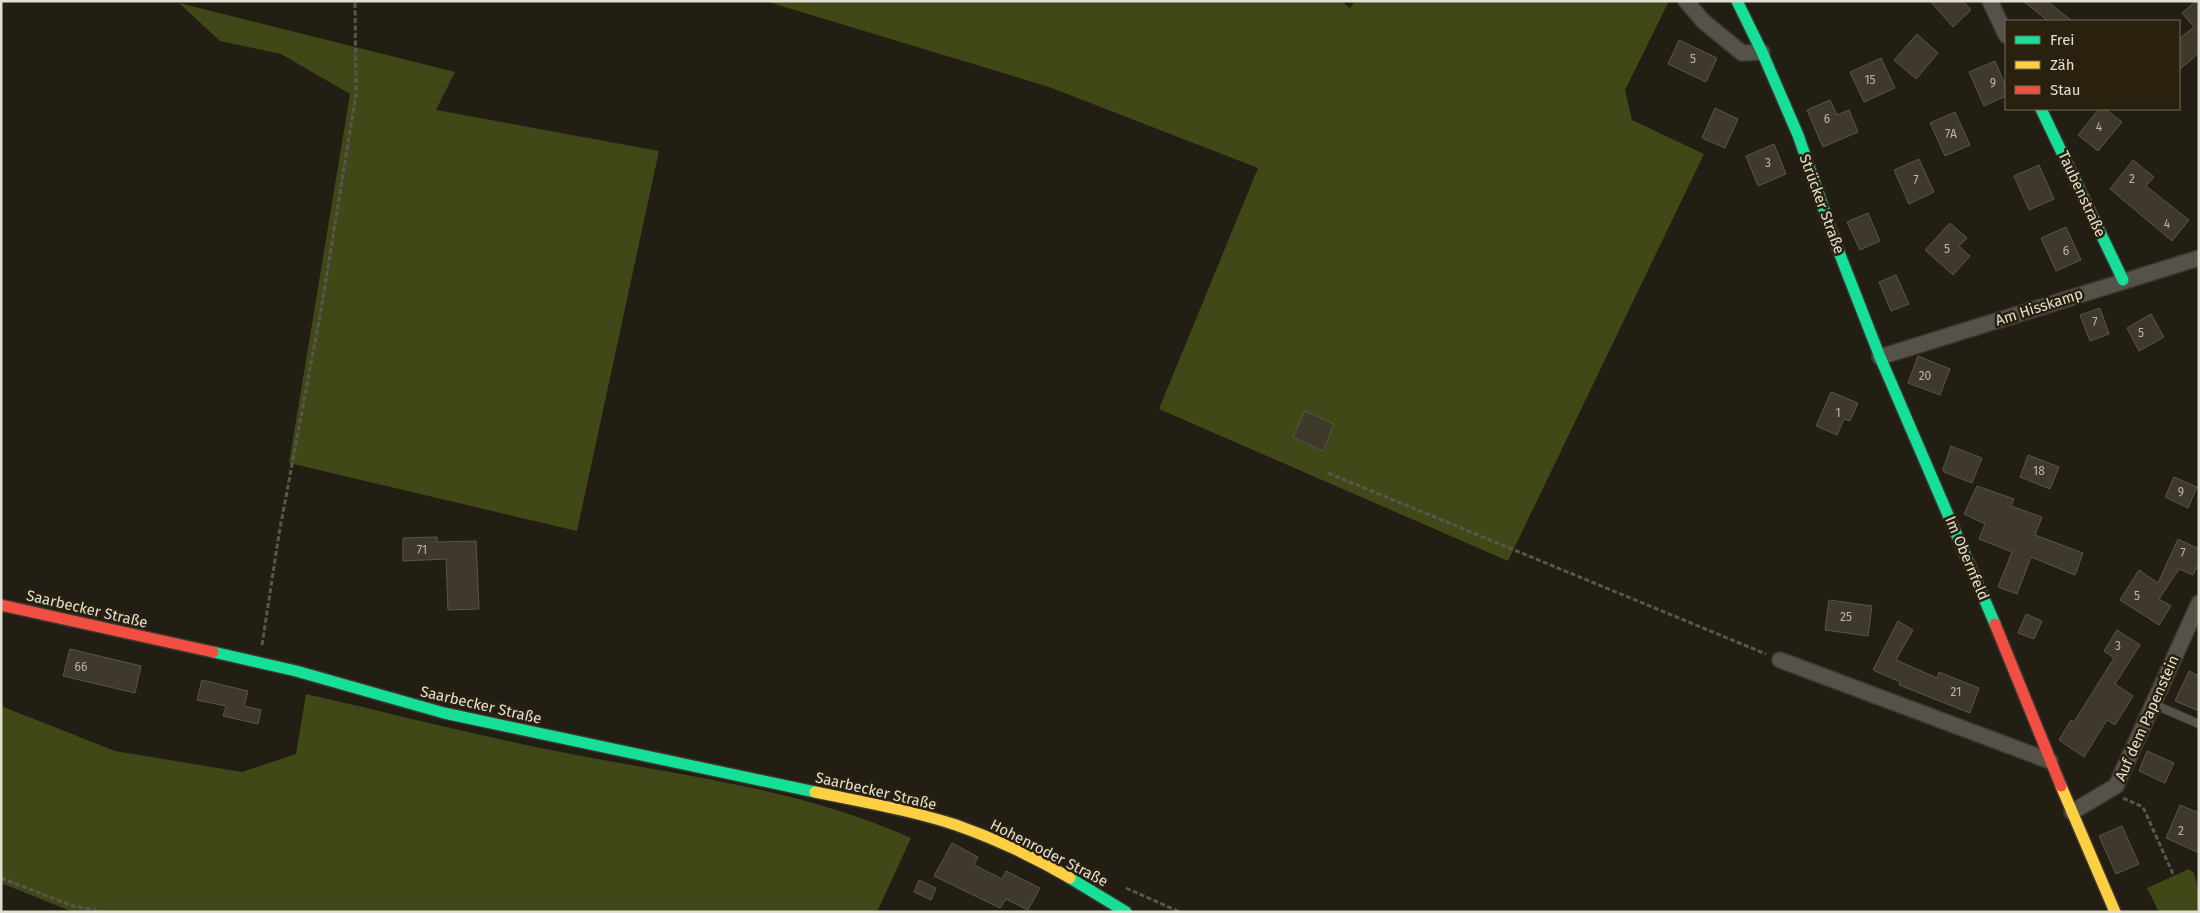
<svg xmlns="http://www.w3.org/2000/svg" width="2200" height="913" font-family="'Fira Sans',sans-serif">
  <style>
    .green { fill: #404817 }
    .building { fill: #3f392c; stroke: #59554c }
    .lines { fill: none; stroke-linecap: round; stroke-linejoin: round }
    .lane-casing { stroke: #3b3730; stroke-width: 10 }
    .street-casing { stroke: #3b3730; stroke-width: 18 }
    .fast-casing { stroke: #3b3730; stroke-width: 14 }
    .slow-casing { stroke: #3b3730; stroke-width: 14 }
    .jam-casing { stroke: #3b3730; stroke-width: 14 }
    .path { stroke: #59564f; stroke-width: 3; stroke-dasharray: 5 2.5; stroke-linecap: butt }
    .lane { stroke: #55524a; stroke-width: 8 }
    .street { stroke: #55524a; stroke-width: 15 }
    .fast { stroke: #16e098; stroke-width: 11 }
    .slow { stroke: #ffcf43; stroke-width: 11 }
    .jam { stroke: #f24e42; stroke-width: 11 }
    .labels { text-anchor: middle; stroke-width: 5; stroke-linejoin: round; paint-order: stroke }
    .number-label { font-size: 12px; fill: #bab5a8 }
    .street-label { font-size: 15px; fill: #e3ded2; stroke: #29210e }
  </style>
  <rect width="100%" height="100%" fill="#231e14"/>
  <!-- green -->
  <g class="green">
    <polygon points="765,1 1341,1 1350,8 1355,1 1669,1 1625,90 1632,120 1704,154 1508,561 1159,409 1258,168 1049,87"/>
    <polygon points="179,3 455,72 436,110 659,151 577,531 289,463 350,94 281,54 220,41"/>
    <path d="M306,694C394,714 482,737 571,754C685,776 805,790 911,838L877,912H73L1,883V706L115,751L242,772L296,754Z"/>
    <polygon points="2189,869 2194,873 2199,894 2197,912 2159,912 2147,888"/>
  </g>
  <!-- building -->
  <g class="building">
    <polygon points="1930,1 1963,1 1971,10 1953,27"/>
    <polygon points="2023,1 2047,1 2072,21 2048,21"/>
    <polygon points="2196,1 2199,1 2199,53 2179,70 2179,39 2194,27 2182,13"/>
    <polygon points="1917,34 1938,53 1916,79 1894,60"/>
    <polygon points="1679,40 1717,58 1706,82 1668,64"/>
    <polygon points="1881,58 1895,88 1864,102 1850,72"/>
    <polygon points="1995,61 2006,87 2006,96 1984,106 1969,72"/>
    <polygon points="1830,100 1837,115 1849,110 1858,132 1823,147 1807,110"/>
    <polygon points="1715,108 1738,119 1725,148 1702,138"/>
    <polygon points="2099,109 2105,109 2122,122 2098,151 2078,135"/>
    <polygon points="1955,112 1970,145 1945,156 1930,123"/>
    <polygon points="1774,144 1786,174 1758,186 1746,156"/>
    <polygon points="1919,159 1934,192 1909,204 1894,170"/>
    <polygon points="2133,160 2154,177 2146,186 2189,220 2172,241 2110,189"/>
    <polygon points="2039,165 2054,199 2029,210 2014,176"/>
    <polygon points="1868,213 1880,241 1860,250 1847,222"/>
    <polygon points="1950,223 1967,238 1959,246 1970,256 1953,275 1925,250"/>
    <polygon points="2066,227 2081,260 2056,271 2041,238"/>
    <polygon points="1896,275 1909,304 1891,311 1879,282"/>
    <polygon points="2100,308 2109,334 2090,341 2080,315"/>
    <polygon points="2151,314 2164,337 2139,351 2127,328"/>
    <polygon points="1918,356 1950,369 1940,395 1908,383"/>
    <polygon points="1831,392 1858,403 1850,421 1844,419 1837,435 1816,426"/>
    <polygon points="1305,411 1334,424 1323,451 1293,437"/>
    <polygon points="1951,446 1982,458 1972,483 1944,472 1943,469"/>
    <polygon points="2028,455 2059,467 2050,489 2020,477"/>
    <polygon points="2174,477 2197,487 2188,508 2165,497"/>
    <polygon points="1977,486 2014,499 2011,506 2042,517 2035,535 2083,553 2075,575 2031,557 2017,594 1998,587 2012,552 1979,539 1985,524 1964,514"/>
    <polygon points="437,537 437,542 476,541 479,609 448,610 446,559 403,561 403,538"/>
    <polygon points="2178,539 2199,549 2199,563 2193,575 2179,569 2159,599 2171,606 2159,625 2120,600 2139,570 2158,583"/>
    <polygon points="1829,600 1872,606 1868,636 1825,630"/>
    <polygon points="2026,614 2042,621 2034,639 2018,633"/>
    <polygon points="1898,621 1913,630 1896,660 1937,678 1939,672 1979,688 1970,713 1899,685 1900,682 1873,670"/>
    <polygon points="2117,630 2140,645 2115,684 2133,696 2115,725 2107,720 2084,757 2059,740 2071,720 2074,722 2114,658 2104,651"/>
    <polygon points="70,649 141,666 135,693 63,676"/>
    <polygon points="2189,671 2199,676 2199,711 2175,701"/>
    <polygon points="202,680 248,691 244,706 261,710 258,724 223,716 226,706 197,700"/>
    <polygon points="2147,751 2174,763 2165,783 2139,771"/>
    <polygon points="2180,805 2199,813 2199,853 2166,838"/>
    <polygon points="2122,826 2139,864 2116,874 2099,836"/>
    <polygon points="952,843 978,857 974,865 1002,879 1006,871 1040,888 1028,910 1006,899 1000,908 934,876"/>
    <polygon points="919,880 936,888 931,900 914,892"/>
  </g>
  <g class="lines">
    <defs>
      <polyline id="lane" points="2153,704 2199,724"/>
      <g id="street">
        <polyline points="1686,1 1703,21 1742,53 1762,52"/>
        <polyline points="1990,1 2006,35"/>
        <polyline points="1880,357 2199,258"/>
        <polyline points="1780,660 2050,761"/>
        <polyline points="2072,812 2116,786 2199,603"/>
      </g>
      <g id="fast">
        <polyline points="1737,1 1762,52 1798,135 1837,247 1880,357 1995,624"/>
        <polyline points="2041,109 2123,280"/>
        <polyline points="213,652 296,671 444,713 815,792"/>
        <polyline points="1070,878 1126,912"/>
      </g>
      <g id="slow">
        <polyline points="2061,786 2115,912"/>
        <path d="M815,792C862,802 910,810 956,825C996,839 1034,857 1070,878"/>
      </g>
      <g id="jam">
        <polyline points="1,605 213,652"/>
        <polyline points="1995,624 2061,786"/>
      </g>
    </defs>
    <!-- lane casing -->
    <use href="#lane" class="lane-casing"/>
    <!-- street casing -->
    <use href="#street" class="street-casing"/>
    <!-- fast casing -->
    <use href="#fast" class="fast-casing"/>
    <!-- slow casing -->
    <use href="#slow" class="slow-casing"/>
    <!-- jam casing -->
    <use href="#jam" class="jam-casing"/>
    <!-- path -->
    <g class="path">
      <polyline points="1328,473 1766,654"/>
      <polyline points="262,645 279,534 321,310 356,94 355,1"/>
      <polyline points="2123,798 2143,807 2174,876"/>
      <polyline points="1,878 73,906 105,912"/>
      <polyline points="1126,888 1180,912"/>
    </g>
    <!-- lane -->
    <use href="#lane" class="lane"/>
    <!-- street -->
    <use href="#street" class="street"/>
    <!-- fast -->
    <use href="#fast" class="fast"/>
    <!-- slow -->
    <use href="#slow" class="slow"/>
    <!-- jam -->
    <use href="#jam" class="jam"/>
  </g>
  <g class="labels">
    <!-- number labels -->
    <g class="number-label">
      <text x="1693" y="63">5</text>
      <text x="1870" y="84">15</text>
      <text x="1993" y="87">9</text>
      <text x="1827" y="123">6</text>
      <text x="2099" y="131">4</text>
      <text x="1951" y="138">7A</text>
      <text x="1768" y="167">3</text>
      <text x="2132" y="183">2</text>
      <text x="1916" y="184">7</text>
      <text x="2167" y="228">4</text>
      <text x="1947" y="253">5</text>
      <text x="2066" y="255">6</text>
      <text x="2095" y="326">7</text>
      <text x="2141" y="337">5</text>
      <text x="1925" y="380">20</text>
      <text x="1838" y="417">1</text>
      <text x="2039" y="475">18</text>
      <text x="2181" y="496">9</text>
      <text x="422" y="554">71</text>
      <text x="2183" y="557">7</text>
      <text x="2137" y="600">5</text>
      <text x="1846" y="621">25</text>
      <text x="2118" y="650">3</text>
      <text x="81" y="671">66</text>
      <text x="1956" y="696">21</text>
      <text x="2181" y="835">2</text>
    </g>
    <!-- street labels -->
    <g class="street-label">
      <text transform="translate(2082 194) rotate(65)" y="5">Taubenstraße</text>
      <text transform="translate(1822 204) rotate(70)" y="5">Strücker Straße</text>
      <text transform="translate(2039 307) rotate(-18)" y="5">Am Hisskamp</text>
      <text transform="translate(1967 558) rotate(67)" y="5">Im Obernfeld</text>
      <text transform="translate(87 609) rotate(13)" y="5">Saarbecker Straße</text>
      <text transform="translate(481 705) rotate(13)" y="5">Saarbecker Straße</text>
      <text transform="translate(2147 718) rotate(-66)" y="5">Auf dem Papenstein</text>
      <text transform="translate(876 791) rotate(13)" y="5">Saarbecker Straße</text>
      <text transform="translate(1049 853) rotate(27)" y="5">Hohenroder Straße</text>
    </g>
  </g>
  <!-- border -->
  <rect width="2200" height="913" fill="none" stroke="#e3ded2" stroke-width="5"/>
  <!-- legend -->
  <rect x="2005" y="20" width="175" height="90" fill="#29210e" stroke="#736d5c"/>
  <rect x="2015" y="36" width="25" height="8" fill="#16e098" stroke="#736d5c"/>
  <text x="2050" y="45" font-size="15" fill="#e3ded2">Frei</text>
  <rect x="2015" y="61" width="25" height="8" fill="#ffcf43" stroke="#736d5c"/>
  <text x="2050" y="70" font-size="15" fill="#e3ded2">Zäh</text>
  <rect x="2015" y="86" width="25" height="8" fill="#f24e42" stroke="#736d5c"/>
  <text x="2050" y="95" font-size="15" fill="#e3ded2">Stau</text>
</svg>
